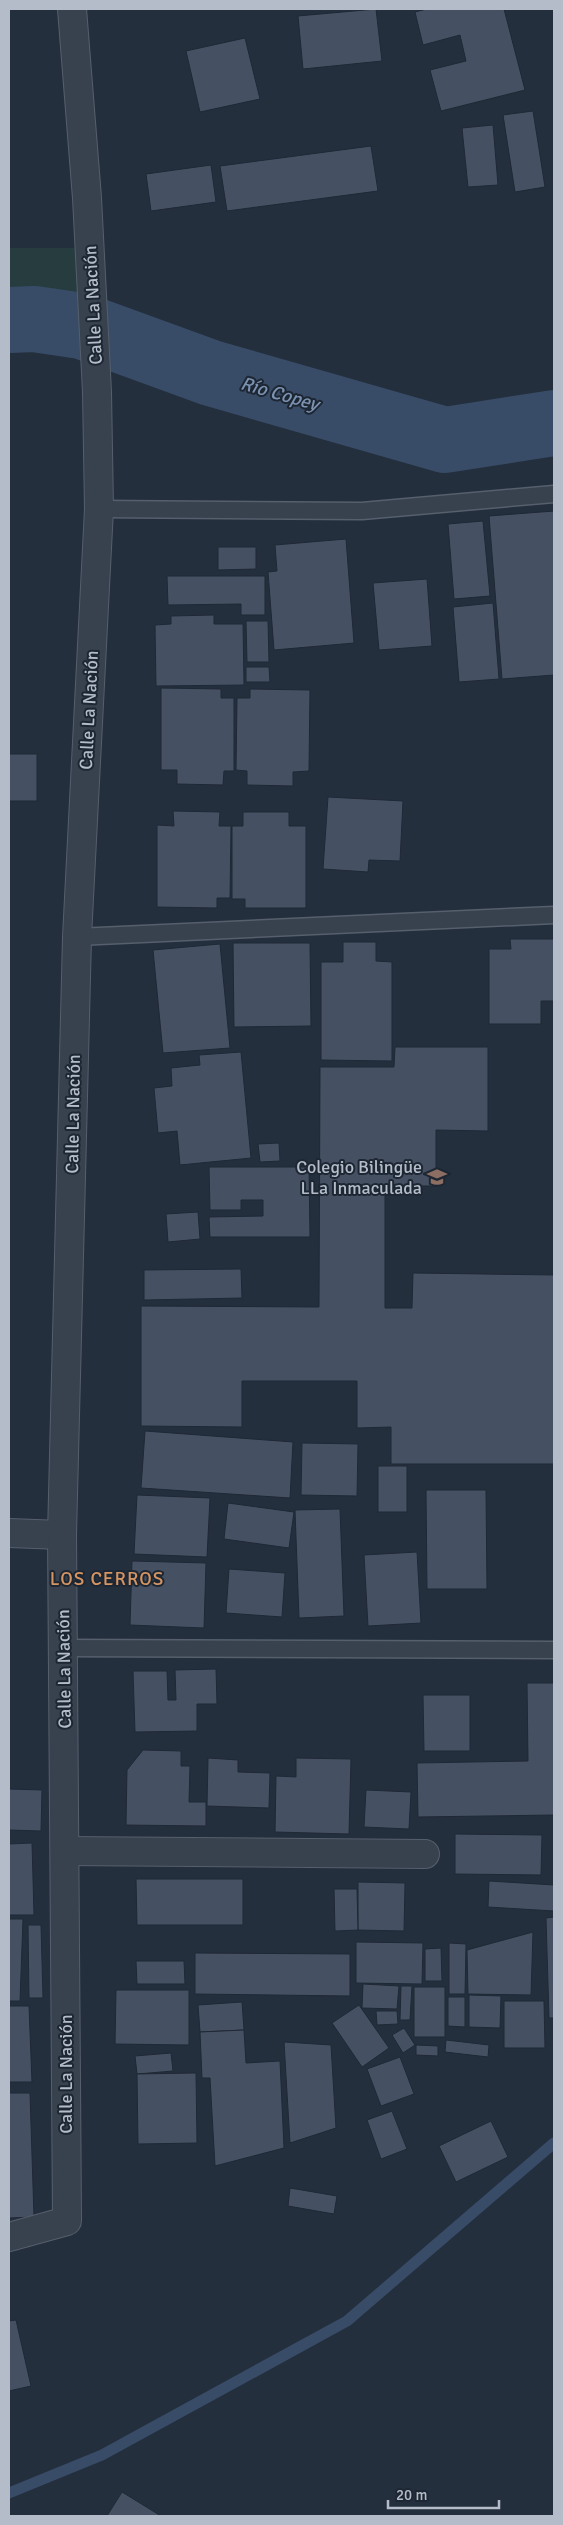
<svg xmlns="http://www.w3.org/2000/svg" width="563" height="2525" font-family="Signika,sans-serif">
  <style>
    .green { fill: #263c3f }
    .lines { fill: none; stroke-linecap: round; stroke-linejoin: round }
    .stream { stroke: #394c67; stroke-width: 11 }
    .river { stroke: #394c67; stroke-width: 66 }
    .building { fill: #455162; stroke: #1f2835 }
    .service-casing { stroke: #565f6c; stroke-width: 19 }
    .minor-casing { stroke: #565f6c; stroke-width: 30 }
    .service { stroke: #38414e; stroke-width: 16 }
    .minor { stroke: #38414e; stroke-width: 28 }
    .labels { text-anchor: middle; stroke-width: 4; stroke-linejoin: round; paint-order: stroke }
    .street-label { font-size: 18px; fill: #b4bcc9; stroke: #1d2633 }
    .poi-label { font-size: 18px; fill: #b4bcc9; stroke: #1d2633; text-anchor: end }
    .water-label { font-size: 19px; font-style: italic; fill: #7c92b1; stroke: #1d2633 }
    .neighbourhood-label { font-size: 19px; letter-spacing: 1px; fill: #d59563; stroke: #1d2633 }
  </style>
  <rect width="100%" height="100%" fill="#242f3e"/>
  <!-- green -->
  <polygon class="green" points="9,248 96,248 82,326 34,319 9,320"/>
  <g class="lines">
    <!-- stream -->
    <polyline class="stream" points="9,2493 102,2455 347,2321 554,2143"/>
    <!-- river -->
    <polyline class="river" points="9,320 34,319 82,326 211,373 445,440 554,423"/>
  </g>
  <!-- building -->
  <g class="building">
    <polygon points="376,9 382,61 303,69 298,16"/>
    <polygon points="427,9 504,9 525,90 441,111 430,70 466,61 460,35 423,45 415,12"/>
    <polygon points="245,38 260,99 200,112 186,51"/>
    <polygon points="533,111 545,187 515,192 503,115"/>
    <polygon points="493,125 498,185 468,187 462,128"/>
    <polygon points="371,146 378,191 227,211 220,166"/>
    <polygon points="211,165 216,202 151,211 146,174"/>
    <polygon points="554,511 554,675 502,679 489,516"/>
    <polygon points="483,521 490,596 454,599 448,524"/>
    <polygon points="346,539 354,643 274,650 268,572 277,571 275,545"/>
    <polygon points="218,547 256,547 256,569 218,570"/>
    <polygon points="167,576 265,576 265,615 241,615 241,604 168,605"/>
    <polygon points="427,579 432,646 379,650 373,583"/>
    <polygon points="493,603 499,679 459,682 453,607"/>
    <polygon points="214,615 214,624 243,624 244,685 156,686 155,625 171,624 171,616"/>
    <polygon points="246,621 268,621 269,662 247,662"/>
    <polygon points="246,667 269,667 270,682 246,682"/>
    <polygon points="161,688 221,689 221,698 234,698 234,771 224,771 223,785 177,784 177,770 161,770"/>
    <polygon points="250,689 310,690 309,771 293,772 293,786 247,785 247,771 236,770 237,698 250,698"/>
    <rect x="9" y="754" width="28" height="47"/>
    <polygon points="328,797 403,801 400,861 369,860 368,872 323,869"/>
    <polygon points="173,811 220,812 219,826 231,826 230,898 217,898 217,908 157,907 157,825 174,826"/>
    <polygon points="243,812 289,812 289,826 306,826 306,908 245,908 245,899 232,899 232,826 243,826"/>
    <polygon points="510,939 554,939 554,1001 541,1001 541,1024 489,1024 489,949 511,949"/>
    <polygon points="343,942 376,942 376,961 392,962 392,1061 321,1060 321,962 343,962"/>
    <polygon points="233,943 310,943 311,1026 234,1027"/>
    <polygon points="220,944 230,1048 163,1053 153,950"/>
    <polygon points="395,1047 488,1047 488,1131 436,1130 436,1186 385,1186 385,1308 412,1308 413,1273 554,1275 554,1464 391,1464 391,1427 357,1428 357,1381 242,1381 242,1427 141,1426 141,1306 319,1307 320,1067 394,1067"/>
    <polygon points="241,1052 251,1158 180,1165 177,1131 158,1133 154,1088 172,1086 171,1068 200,1065 199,1055"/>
    <polygon points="279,1143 280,1161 260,1162 258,1144"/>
    <polygon points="209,1167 309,1167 310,1237 210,1237 209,1217 263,1216 263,1200 241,1200 241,1210 210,1210"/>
    <polygon points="198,1212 200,1239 168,1242 166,1214"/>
    <polygon points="241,1269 242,1298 144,1300 144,1270"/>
    <polygon points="145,1431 293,1442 290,1498 141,1488"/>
    <polygon points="302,1443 358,1444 357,1496 301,1495"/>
    <rect x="378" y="1466" width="29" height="46"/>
    <polygon points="426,1490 486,1490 487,1589 427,1589"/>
    <polygon points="137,1495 210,1498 207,1557 134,1554"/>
    <polygon points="228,1503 294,1512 289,1548 224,1539"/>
    <polygon points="340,1509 344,1616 299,1618 295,1510"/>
    <polygon points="417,1552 421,1623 368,1626 364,1555"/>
    <polygon points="132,1561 206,1563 204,1628 130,1625"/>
    <polygon points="229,1569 285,1573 282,1617 226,1613"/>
    <polygon points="216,1669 217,1704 197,1704 197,1731 135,1732 133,1671 167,1671 168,1700 176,1700 175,1670"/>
    <polygon points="527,1683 554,1683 554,1815 418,1817 417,1763 528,1761"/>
    <polygon points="423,1695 470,1695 470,1751 424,1751"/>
    <polygon points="143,1750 181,1751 181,1766 190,1766 189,1802 206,1802 206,1826 126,1825 127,1770"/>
    <polygon points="208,1758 238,1760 238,1772 270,1773 269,1808 207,1806"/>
    <polygon points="296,1758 351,1759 349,1834 275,1832 276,1776 296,1777"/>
    <polygon points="9,1789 42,1790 41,1831 9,1830"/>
    <polygon points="366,1790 411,1792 409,1829 364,1827"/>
    <polygon points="455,1834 542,1835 541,1875 455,1874"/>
    <polygon points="32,1843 34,1915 9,1915 9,1844"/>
    <polygon points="136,1879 243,1879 243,1925 137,1925"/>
    <polygon points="489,1881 554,1885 554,1911 488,1907"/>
    <polygon points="358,1882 405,1883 404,1931 358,1930"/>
    <polygon points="334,1889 357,1889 358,1930 335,1931"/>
    <polygon points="554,1917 554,2018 549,2018 546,1918"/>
    <polygon points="9,1919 23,1919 20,2001 9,2001"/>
    <polygon points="28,1925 41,1925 43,1998 29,1998"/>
    <polygon points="533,1932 531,1995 468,1994 467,1950"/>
    <polygon points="356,1942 423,1943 422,1984 356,1983"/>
    <polygon points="449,1943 466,1944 465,1994 449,1994"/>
    <polygon points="441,1948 442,1981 425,1981 425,1949"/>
    <polygon points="195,1953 350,1954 350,1996 195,1994"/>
    <polygon points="136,1961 184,1961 185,1984 137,1984"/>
    <polygon points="363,1984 399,1986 397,2009 362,2008"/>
    <polygon points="401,1986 412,1986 410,2020 400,2020"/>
    <rect x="414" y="1987" width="31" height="50"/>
    <polygon points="116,1990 189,1990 189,2045 115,2044"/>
    <polygon points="469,1995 501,1996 500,2028 469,2027"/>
    <polygon points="448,1997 465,1997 465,2027 448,2026"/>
    <polygon points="504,2001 544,2001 545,2048 504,2048"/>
    <polygon points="242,2002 244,2030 200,2032 198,2005"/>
    <polygon points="359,2005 389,2048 362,2067 332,2023"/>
    <polygon points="9,2006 29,2006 32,2082 9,2082"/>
    <polygon points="376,2011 397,2011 398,2024 377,2025"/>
    <polygon points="404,2028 415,2045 403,2053 392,2035"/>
    <polygon points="244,2030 246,2063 280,2061 284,2148 215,2166 210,2078 202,2078 200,2032"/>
    <polygon points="446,2040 489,2045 488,2057 445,2052"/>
    <polygon points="284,2042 331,2045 336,2128 290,2143"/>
    <polygon points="416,2045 438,2046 438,2056 416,2055"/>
    <polygon points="171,2053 173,2071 137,2074 135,2056"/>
    <polygon points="400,2057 414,2094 381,2106 367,2069"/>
    <polygon points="196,2073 197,2143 138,2144 137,2074"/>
    <polygon points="9,2093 30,2093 34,2217 9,2218"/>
    <polygon points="392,2111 407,2149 381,2159 367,2120"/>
    <polygon points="491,2121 508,2157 456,2182 439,2146"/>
    <polygon points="290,2188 337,2196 334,2214 288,2206"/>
    <polygon points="16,2320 31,2386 9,2391 9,2321"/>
    <polygon points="122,2492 161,2516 107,2516"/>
  </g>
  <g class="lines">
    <defs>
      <g id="service">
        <polyline points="99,509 362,511 554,494"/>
        <polyline points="77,937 554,915"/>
        <polyline points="63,1648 554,1650"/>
      </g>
      <g id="minor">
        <polyline points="9,1533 62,1535"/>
        <polyline points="66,1851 425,1854"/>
        <polyline points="9,2237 67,2221 62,1535 77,937 99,509 97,392 87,198 72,9"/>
      </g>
    </defs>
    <!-- service casing -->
    <use href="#service" class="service-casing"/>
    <!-- minor casing -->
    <use href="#minor" class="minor-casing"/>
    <!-- service -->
    <use href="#service" class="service"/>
    <!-- minor -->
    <use href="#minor" class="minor"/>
  </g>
  <!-- icons -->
  <defs>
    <symbol id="school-bare" viewBox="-9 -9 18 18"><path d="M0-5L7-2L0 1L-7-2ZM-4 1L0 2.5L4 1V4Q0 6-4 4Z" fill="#8d6e63" stroke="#1d2633" stroke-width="2.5" paint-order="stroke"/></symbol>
  </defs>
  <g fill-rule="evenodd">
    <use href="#school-bare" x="423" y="1163" width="28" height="28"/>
  </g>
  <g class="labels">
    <!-- street labels -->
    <g class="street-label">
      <text transform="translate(93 305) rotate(-93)" y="6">Calle La Nación</text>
      <text transform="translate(89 710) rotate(-87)" y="6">Calle La Nación</text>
      <text transform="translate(73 1114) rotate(-89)" y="6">Calle La Nación</text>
      <text transform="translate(64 1669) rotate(-91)" y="6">Calle La Nación</text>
      <text transform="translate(66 2074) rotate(-90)" y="6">Calle La Nación</text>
    </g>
    <!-- poi labels -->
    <g class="poi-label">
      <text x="422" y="1173">Colegio Bilingüe<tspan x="422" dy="21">LLa Inmaculada</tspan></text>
    </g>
    <!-- water labels -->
    <g class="water-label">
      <text transform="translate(280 393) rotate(16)" y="7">Río Copey</text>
    </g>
    <!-- neighbourhood labels -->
    <g class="neighbourhood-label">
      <text x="107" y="1585">LOS CERROS</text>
    </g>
  </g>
  <!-- border -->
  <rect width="563" height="2525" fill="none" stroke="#b4bcc9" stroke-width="20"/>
  <!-- scale -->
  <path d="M388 2500v8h111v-8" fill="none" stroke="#b4bcc9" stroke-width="2.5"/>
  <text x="396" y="2500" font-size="15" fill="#b4bcc9" stroke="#1d2633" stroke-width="4" paint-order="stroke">20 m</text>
</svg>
